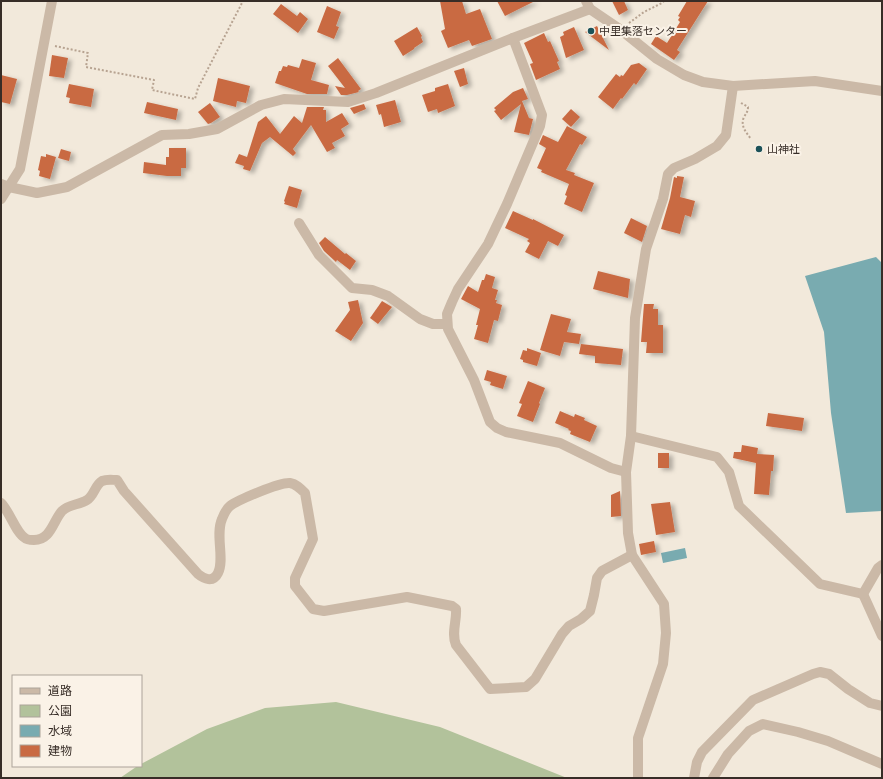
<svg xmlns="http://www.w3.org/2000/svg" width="883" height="779" font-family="'Sofia Sans Condensed','Noto Sans JP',sans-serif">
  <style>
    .green { fill: #b2c29b }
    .water { fill: #79abb0 }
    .building { fill: #c96a43; filter: url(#shadow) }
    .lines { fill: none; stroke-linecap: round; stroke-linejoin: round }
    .path { stroke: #b7a391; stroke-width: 2; stroke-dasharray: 2 2; stroke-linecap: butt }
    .minor { stroke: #cbb9a7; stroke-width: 10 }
    .poi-dot { fill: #1c5259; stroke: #faf2e7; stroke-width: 1.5 }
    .labels { text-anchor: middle; stroke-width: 4; stroke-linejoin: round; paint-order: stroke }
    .poi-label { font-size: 11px; fill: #372d27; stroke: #faf2e7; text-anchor: start }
  </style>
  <defs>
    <filter id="shadow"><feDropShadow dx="4" dy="2.5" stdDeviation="2" flood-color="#0004"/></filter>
  </defs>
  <rect width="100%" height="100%" fill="#f2e9db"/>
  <!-- green -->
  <polygon class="green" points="336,702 440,727 567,778 120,778 136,767 141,766 141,764 207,729 265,708"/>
  <!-- water -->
  <g class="water">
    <polygon points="876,257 882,263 882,511 846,513 831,413 824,332 805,276"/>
    <polygon points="685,548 687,558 663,563 661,553"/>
  </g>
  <!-- building -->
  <g class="building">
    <polygon points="440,1 462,1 466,14 480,9 492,39 472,46 469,40 448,48 441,31 445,29"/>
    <polygon points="497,1 535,1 505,16"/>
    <polygon points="612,1 624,1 628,10 619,15"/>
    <polygon points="687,1 708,1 677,50 680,52 674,60 651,44 656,36 667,43 680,22 678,20 680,17 678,16"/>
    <polygon points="281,4 297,16 300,12 308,19 298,33 273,14"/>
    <polygon points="327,6 341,12 336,26 339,27 334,39 317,32"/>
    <polygon points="597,26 609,50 585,32"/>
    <polygon points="417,27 422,36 421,37 423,42 414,48 414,49 403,56 394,41"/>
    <polygon points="574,27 584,50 566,58 560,37 564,35 563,32"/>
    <polygon points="544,33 548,42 550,41 559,61 557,62 560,69 536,80 530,64 533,63 524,43"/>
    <polygon points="52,55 68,58 64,78 49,76"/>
    <polygon points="338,58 361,89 358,91 359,92 347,95 341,95 335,86 345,88 328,66"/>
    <polygon points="302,59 316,63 311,80 329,85 327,94 307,94 275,83 279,71 281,71 283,66 287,67 288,65 299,68"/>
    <polygon points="639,63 647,69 636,85 634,83 622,99 621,98 613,109 598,97 616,74 620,77 621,75 623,76 631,65"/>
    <polygon points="464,68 468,84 460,87 454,71"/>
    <polygon points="1,75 17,79 10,104 1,102"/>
    <polygon points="218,78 250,86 246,103 237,101 236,107 213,101"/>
    <polygon points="69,84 94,89 91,107 69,103 70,98 66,97"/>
    <polygon points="448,84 455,106 438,113 437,109 428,112 422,95 435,91 435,88"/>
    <polygon points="523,88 528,99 522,101 529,118 533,119 529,135 514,132 521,104 501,120 494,111 496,110 494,108 513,92"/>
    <polygon points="395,100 401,122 384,127 381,114 379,115 376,105"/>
    <polygon points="147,102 178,109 176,120 144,113"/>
    <polygon points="210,103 220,117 211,123 208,124 198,112"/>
    <polygon points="364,104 366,109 354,114 350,108"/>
    <polygon points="307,107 324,107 323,110 326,110 326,122 342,113 349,124 341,129 345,136 332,143 335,148 327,152 311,125 293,149 296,153 293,156 270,137 262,143 250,171 243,169 244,166 235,163 239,154 247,157 258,122 266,116 280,134 294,116 302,123"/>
    <polygon points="571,109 580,117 571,127 562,119"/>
    <polygon points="567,126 587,137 582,145 580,144 566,170 575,173 574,175 594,183 582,212 564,204 567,196 565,195 569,184 541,172 542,170 537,168 546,148 539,144 543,135 558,142"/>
    <polygon points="169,148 186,148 186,168 181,168 181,176 167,176 143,173 144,162 166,165 166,157 169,157"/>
    <polygon points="61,149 71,152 69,161 58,158"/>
    <polygon points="46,154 56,157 50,179 39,176 40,171 38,170 41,156 46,157"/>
    <polygon points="677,176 684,177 680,197 695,201 691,217 685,215 680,234 661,229 670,198 674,177 677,178"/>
    <polygon points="289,186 302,190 297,208 284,204 285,202 284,201"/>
    <polygon points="513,211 533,220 533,219 564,235 558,246 548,241 539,259 525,252 530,243 527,241 529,239 505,228"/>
    <polygon points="631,218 647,226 642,242 624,233"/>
    <polygon points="325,237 345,254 346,253 356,261 350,270 337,260 336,262 324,251 319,243"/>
    <polygon points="598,271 630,279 628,298 593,289"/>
    <polygon points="486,274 495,277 492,288 498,290 495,300 497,300 496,303 502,305 498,321 494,320 488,343 474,339 478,325 476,325 480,309 461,299 468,286 478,292 482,280 484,280"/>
    <polygon points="358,300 363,323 351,341 335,331 350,310 348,302"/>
    <polygon points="382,301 392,307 378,324 370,318"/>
    <polygon points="644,304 654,304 653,309 658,309 658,325 663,325 663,353 646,353 647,342 641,342"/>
    <polygon points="551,314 571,319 567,332 581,334 579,344 564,342 560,356 540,350"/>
    <polygon points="581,344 623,349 621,365 595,363 595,356 579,354"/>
    <polygon points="527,348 541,353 537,366 523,362 523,360 520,359 523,350 527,351"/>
    <polygon points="487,370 507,376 503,389 490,385 491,382 484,380"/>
    <polygon points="528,381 545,388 539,403 540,404 533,422 517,416 522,404 519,403"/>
    <polygon points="560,411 574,417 575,414 585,418 584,420 597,426 590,442 570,434 571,431 568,430 569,429 555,423"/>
    <polygon points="768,413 804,418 802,431 766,426"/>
    <polygon points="742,445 758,448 757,454 774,455 773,471 771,471 769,495 754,494 756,463 733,458 734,452 741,452"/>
    <rect x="658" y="453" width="11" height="15"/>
    <polygon points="620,491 621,516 611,517 611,495"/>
    <polygon points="670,502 675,532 656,535 651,504"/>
    <polygon points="654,541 656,552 641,555 639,544"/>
  </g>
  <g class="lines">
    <!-- path -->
    <g class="path">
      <polyline points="629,23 644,12 662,3 664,1"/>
      <polyline points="55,46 88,53 86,67 154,80 152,90 195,99 198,88 243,1"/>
      <path d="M741,103L748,107C748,112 746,113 744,117C740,126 746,132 751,139"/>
    </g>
    <!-- minor -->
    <g class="minor">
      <polyline points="586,1 590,9 621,30 657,59 684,75 703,82 733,86 815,81 882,91"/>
      <polyline points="513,38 542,115 540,126 507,204 488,244 458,289 452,302 447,314 448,329 474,380 490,422 497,428 506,432 560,443 611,468 626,472"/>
      <polyline points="1,184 9,187 37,193 67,187 162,135 189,134 217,129 261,105 284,99 348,102 376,93 513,38 590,9"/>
      <polyline points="1,199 20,169 52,1"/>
      <polyline points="299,223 319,255 352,288 372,290 388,296 420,319 433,324 447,324"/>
      <polyline points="631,436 717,457 729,472 739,506 820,584 863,594"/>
      <path d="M1,503C10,512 16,533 25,538C27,540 31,540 34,540C51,540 53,521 62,511C69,504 79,505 87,500C94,496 95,485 102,481C107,479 112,480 117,480L124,491L198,574C204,579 213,583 218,573C225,559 215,535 222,519C224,514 226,509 230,506C238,500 280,482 290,483C296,484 300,488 305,493L313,539L295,578V586L313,609L324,611L407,597L452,606L456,609C457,621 451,633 456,645L490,689L526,687L535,679L562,634L569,626L581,619L590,611L594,595L597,578L602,571L632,555"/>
      <polyline points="863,594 882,636"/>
      <polyline points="863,594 878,568 882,565"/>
      <polyline points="638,778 638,738 663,664 666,633 664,604 632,555 628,533 626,472 631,436 635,318 646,249 663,199 668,174 674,168 695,159 717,146 726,135 733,86"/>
      <polyline points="694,778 697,762 702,752 753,700 813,674 820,672 829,674 848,689 870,703 882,706"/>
      <polyline points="713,778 728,754 749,731 763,724 798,732 828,741 882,764"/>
    </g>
  </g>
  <!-- markers -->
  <g class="poi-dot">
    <circle cx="591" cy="31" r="4"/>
    <circle cx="759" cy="149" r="4"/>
  </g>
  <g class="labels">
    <!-- poi labels -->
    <g class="poi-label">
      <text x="599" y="35">中里集落センター</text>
      <text x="767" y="153">山神社</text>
    </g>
  </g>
  <!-- border -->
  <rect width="883" height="779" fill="none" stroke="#372d27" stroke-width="4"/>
  <!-- legend -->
  <rect x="12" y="675" width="130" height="92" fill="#faf2e7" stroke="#aca39a"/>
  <rect x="20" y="688" width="20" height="6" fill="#cbb9a7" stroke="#aca39a"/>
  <text x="48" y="695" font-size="12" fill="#372d27">道路</text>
  <rect x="20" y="705" width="20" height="12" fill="#b2c29b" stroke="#aca39a"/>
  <text x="48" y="715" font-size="12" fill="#372d27">公園</text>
  <rect x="20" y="725" width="20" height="12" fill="#79abb0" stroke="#aca39a"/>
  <text x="48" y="735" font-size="12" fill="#372d27">水域</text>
  <rect x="20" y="745" width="20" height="12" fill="#c96a43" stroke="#aca39a"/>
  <text x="48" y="755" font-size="12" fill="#372d27">建物</text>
</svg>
